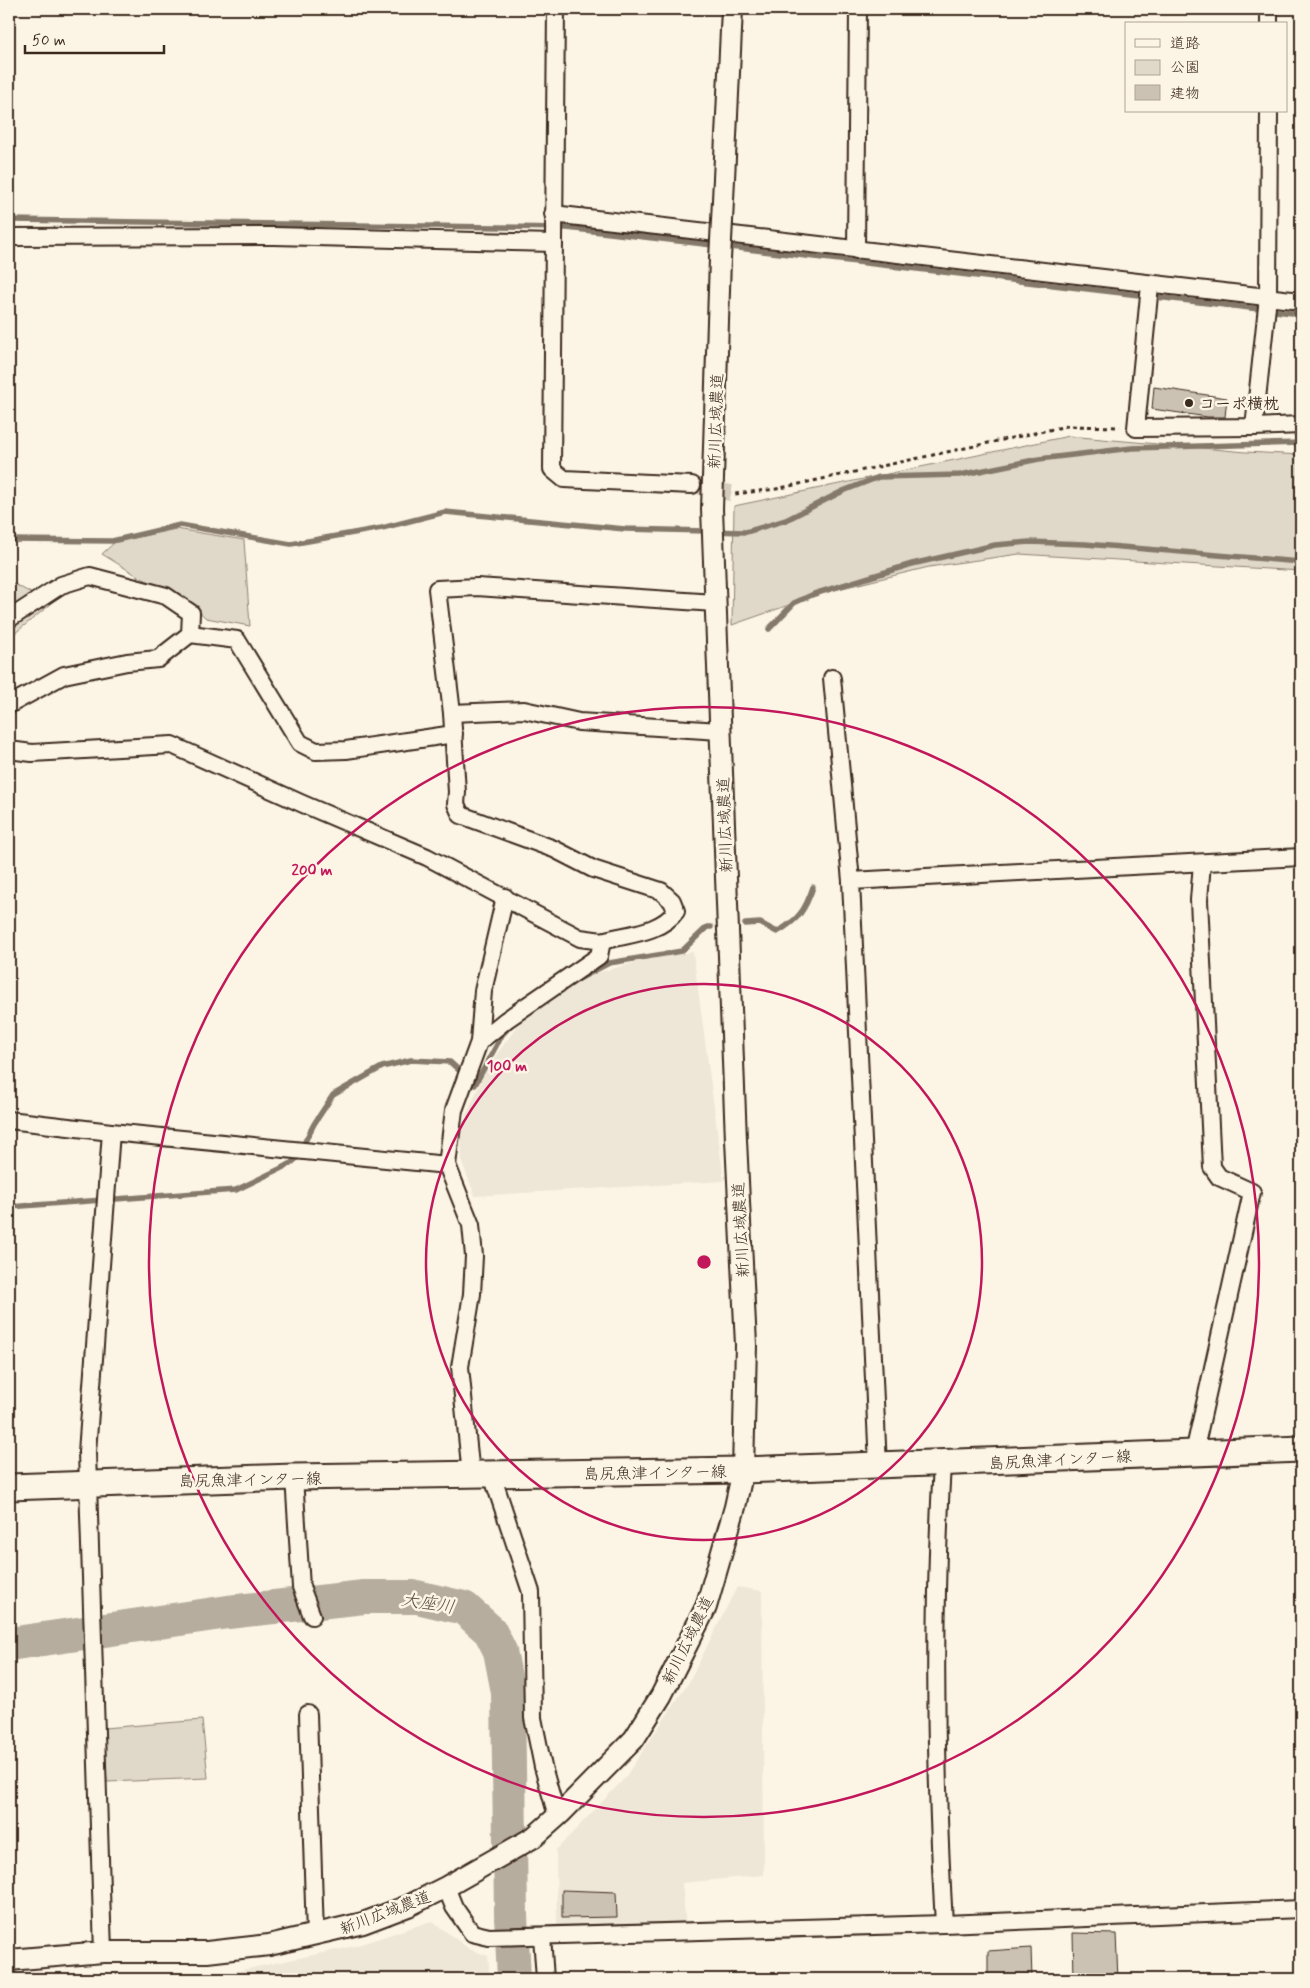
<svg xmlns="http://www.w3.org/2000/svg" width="1310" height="1988" font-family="Mynerve,'Klee One',sans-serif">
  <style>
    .built { fill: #eee6d6 }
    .green { fill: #e0d8c8; stroke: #8e8173 }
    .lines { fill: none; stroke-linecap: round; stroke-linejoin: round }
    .stream { stroke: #85796b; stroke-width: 5.5 }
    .river { stroke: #b7ad9e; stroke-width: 34 }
    .building { fill: #ccc2b3; stroke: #3b2a1e }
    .minor-tunnel { stroke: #d5ccbd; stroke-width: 16; stroke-dasharray: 16 8; stroke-linecap: butt }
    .minor-casing { stroke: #3b2a1e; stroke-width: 20 }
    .tertiary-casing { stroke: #3b2a1e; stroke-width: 24 }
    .primary-casing { stroke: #3b2a1e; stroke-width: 29 }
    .path { stroke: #3b2a1e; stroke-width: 3; stroke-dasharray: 4 4; stroke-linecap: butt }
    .minor { stroke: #fcf5e5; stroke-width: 16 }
    .tertiary { stroke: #fcf5e5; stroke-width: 20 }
    .primary { stroke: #fcf5e5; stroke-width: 25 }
    .tertiary-bridge-casing { stroke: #3b2a1e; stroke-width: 24; stroke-linecap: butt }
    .tertiary-bridge { stroke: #fcf5e5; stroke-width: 20 }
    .ring { fill: none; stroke: #c2185b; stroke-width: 2.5 }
    .poi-dot { fill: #3b2a1e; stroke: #fcf5e5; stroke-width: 2 }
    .labels { text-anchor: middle; stroke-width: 5; stroke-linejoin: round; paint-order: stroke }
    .poi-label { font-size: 16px; font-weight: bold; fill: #3b2a1e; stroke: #fcf5e5; text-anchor: start }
    .street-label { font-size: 16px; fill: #3b2a1e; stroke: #fcf5e5 }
    .water-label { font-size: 18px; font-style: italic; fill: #605144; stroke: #fcf5e5 }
    .centre { fill: #c2185b; stroke: #fcf5e5; stroke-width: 2.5 }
    .ring-label { font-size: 15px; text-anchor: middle; font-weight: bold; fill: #c2185b; stroke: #fcf5e5; stroke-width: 5; stroke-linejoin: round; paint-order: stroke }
  </style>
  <rect width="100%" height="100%" fill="#fcf5e5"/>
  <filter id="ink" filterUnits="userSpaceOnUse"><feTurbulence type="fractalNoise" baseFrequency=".02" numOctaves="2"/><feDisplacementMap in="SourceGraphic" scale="10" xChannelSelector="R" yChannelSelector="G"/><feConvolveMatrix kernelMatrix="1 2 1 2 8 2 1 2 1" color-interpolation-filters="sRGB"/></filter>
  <g filter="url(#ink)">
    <!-- built -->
    <g class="built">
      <polygon points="693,952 724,1181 475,1196 462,1162 461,1128 487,1068 523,1018 586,976 637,962"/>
      <polygon points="737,1587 762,1591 764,1875 682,1883 686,1926 557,1929 556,1850 624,1779 689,1682"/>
      <polygon points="432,1921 469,1949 488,1956 490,1979 218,1979 218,1975 355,1946"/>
    </g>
    <!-- green -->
    <g class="green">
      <polygon points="1069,436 1246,452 1301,455 1301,571 1019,554 929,567 826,592 732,625 734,506"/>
      <polygon points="176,529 244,540 250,626 206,618 181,595 141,578 102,554 115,542"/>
      <polygon points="9,581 51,604 9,638"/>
      <polygon points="202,1720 208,1778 107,1782 104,1728"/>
    </g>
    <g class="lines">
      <!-- stream -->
      <g class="stream">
        <polyline points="9,220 567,228 1301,314"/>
        <polyline points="9,540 112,541 180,525 291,544 382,528 445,512 625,529 746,532 786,520 843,491 879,477 960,475 1039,459 1132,448 1301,443"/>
        <polyline points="769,629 794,603 814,594 912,564 995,545 1029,542 1085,544 1301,562"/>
        <path d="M745,924L760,923L777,932C798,920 805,911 813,887"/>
        <polyline points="575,981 609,963 682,951 707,927 711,927"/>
        <polyline points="9,1207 236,1190 290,1164 296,1159 314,1124 333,1095 382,1067 411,1060 450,1062 475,1085 502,1035 512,1024"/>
      </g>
      <!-- river -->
      <polyline class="river" points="9,1644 228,1612 364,1597 417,1597 464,1608 490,1631 500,1651 508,1692 511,1915 514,1979"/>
    </g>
    <!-- building -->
    <g class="building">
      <polygon points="1154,387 1227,398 1225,417 1208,417 1152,409"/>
      <polygon points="562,1890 616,1892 617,1917 562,1918"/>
      <polygon points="1073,1933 1116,1934 1118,1979 1074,1979"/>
      <polygon points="1031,1948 1032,1979 988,1979 988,1951"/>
    </g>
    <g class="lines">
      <!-- minor-tunnel -->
      <polyline class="minor-tunnel" points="692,485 735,494"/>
      <defs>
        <g id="minor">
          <polyline points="556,9 552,469 564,479 692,485"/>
          <polyline points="1269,24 1269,9"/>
          <polyline points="553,214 1301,301"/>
          <polyline points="9,237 274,236 554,243"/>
          <polyline points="856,250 858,9"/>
          <polyline points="1150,285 1136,428 1254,427 1268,297 1269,111"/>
          <polyline points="1254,427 1301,425"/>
          <polyline points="715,603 477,587 437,589 452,713 524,710 579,722 720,731"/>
          <polyline points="9,619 61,585 90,576 166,596 191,613 190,634 158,659 127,662 64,675 9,705"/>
          <polyline points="190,634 237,640 300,743 316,751 346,750 454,734"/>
          <polyline points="832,678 851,881"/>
          <path d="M452,713L457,792L456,804L461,815L554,849L593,869L661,891L672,901L676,911C661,933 627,934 602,941"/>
          <polyline points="9,750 32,753 172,745 303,804 427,857 580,938 602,941 599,956 506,1020 479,1042"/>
          <polyline points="9,1120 111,1132"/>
          <polyline points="447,1165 454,1110 479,1042 483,991 505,897"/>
          <polyline points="1194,1453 1252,1192 1219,1177 1212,1167 1199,900 1202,863"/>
          <path d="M942,1464C933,1617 935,1771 944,1924"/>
          <polyline points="878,1466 851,881 1301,857"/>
          <polyline points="492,1475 531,1592 533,1718 543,1767 557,1816"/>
          <polyline points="294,1477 301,1587 312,1616"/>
          <polyline points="308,1714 315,1936"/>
          <polyline points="446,1887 454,1907 472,1933 489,1937 944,1924 1301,1909"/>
          <polyline points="542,1936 545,1979"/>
          <polyline points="103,1952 87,1452 111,1132 447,1165 471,1225 474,1256 472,1294 460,1367 471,1475"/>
        </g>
        <g id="tertiary">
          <polyline points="722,221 732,9"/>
          <polyline points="9,1960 103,1952 207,1952 269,1945 363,1923 408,1906 446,1887 534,1837 561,1813 634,1739 661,1696 706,1607 735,1507 743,1470 746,1345 736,1140 712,509 720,259"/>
        </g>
        <polyline id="primary" points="9,1487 294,1477 743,1470 1301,1449"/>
      </defs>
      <!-- minor casing -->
      <use href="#minor" class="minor-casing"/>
      <!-- tertiary casing -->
      <use href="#tertiary" class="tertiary-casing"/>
      <!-- primary casing -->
      <use href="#primary" class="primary-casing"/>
      <!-- path -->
      <polyline class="path" points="735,494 776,489 1067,426 1120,427"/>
      <!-- minor -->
      <use href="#minor" class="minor"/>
      <!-- tertiary -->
      <use href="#tertiary" class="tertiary"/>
      <!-- primary -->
      <use href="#primary" class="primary"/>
      <defs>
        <polyline id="tertiary-bridge" points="720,259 722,221"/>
      </defs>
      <!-- tertiary-bridge casing -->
      <use href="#tertiary-bridge" class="tertiary-bridge-casing"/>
      <!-- tertiary-bridge -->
      <use href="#tertiary-bridge" class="tertiary-bridge"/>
    </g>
  </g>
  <!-- distance rings -->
  <g class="ring">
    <circle cx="704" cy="1262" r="278"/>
    <circle cx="704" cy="1262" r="555"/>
  </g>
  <!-- markers -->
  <circle class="poi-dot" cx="1189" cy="403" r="5"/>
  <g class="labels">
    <!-- poi labels -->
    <g class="poi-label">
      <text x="1199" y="409">コーポ横枕</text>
    </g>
    <!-- street labels -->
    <g class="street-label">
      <text transform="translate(715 421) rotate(-88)" y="6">新川広域農道</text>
      <text transform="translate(724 825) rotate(-92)" y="6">新川広域農道</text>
      <text transform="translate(740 1230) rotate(-93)" y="6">新川広域農道</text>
      <text transform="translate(1060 1459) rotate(-3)" y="6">島尻魚津インター線</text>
      <text transform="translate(655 1472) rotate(-1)" y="6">島尻魚津インター線</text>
      <text transform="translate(250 1479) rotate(-1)" y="6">島尻魚津インター線</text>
      <text transform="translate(687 1640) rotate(-64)" y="6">新川広域農道</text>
      <text transform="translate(385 1912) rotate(-21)" y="6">新川広域農道</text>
    </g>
    <!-- water labels -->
    <g class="water-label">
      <text transform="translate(428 1603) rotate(9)" y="6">大座川</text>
    </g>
  </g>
  <circle cx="704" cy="1262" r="8" class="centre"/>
  <g class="ring-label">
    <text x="312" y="875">200 m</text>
    <text x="507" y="1071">100 m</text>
  </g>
  <!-- margin -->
  <rect width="1310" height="1988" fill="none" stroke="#fcf5e5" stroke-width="30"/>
  <rect x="15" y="15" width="1280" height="1958" fill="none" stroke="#3b2a1e" stroke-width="2" filter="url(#ink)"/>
  <!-- legend -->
  <rect x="1125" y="22" width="162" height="90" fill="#fcf5e5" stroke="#afa495"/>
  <rect x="1135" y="39" width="25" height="8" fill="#fcf5e5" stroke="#afa495"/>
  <text x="1170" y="48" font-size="15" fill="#3b2a1e">道路</text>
  <rect x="1135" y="60" width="25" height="15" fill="#e0d8c8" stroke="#afa495"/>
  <text x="1170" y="72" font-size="15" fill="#3b2a1e">公園</text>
  <rect x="1135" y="85" width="25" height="15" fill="#ccc2b3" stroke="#afa495"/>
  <text x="1170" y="98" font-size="15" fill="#3b2a1e">建物</text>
  <!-- scale -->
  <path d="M25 45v8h139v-8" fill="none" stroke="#3b2a1e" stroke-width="2.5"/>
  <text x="32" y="45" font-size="15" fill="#3b2a1e" stroke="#fcf5e5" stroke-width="4" paint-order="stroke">50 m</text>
</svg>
